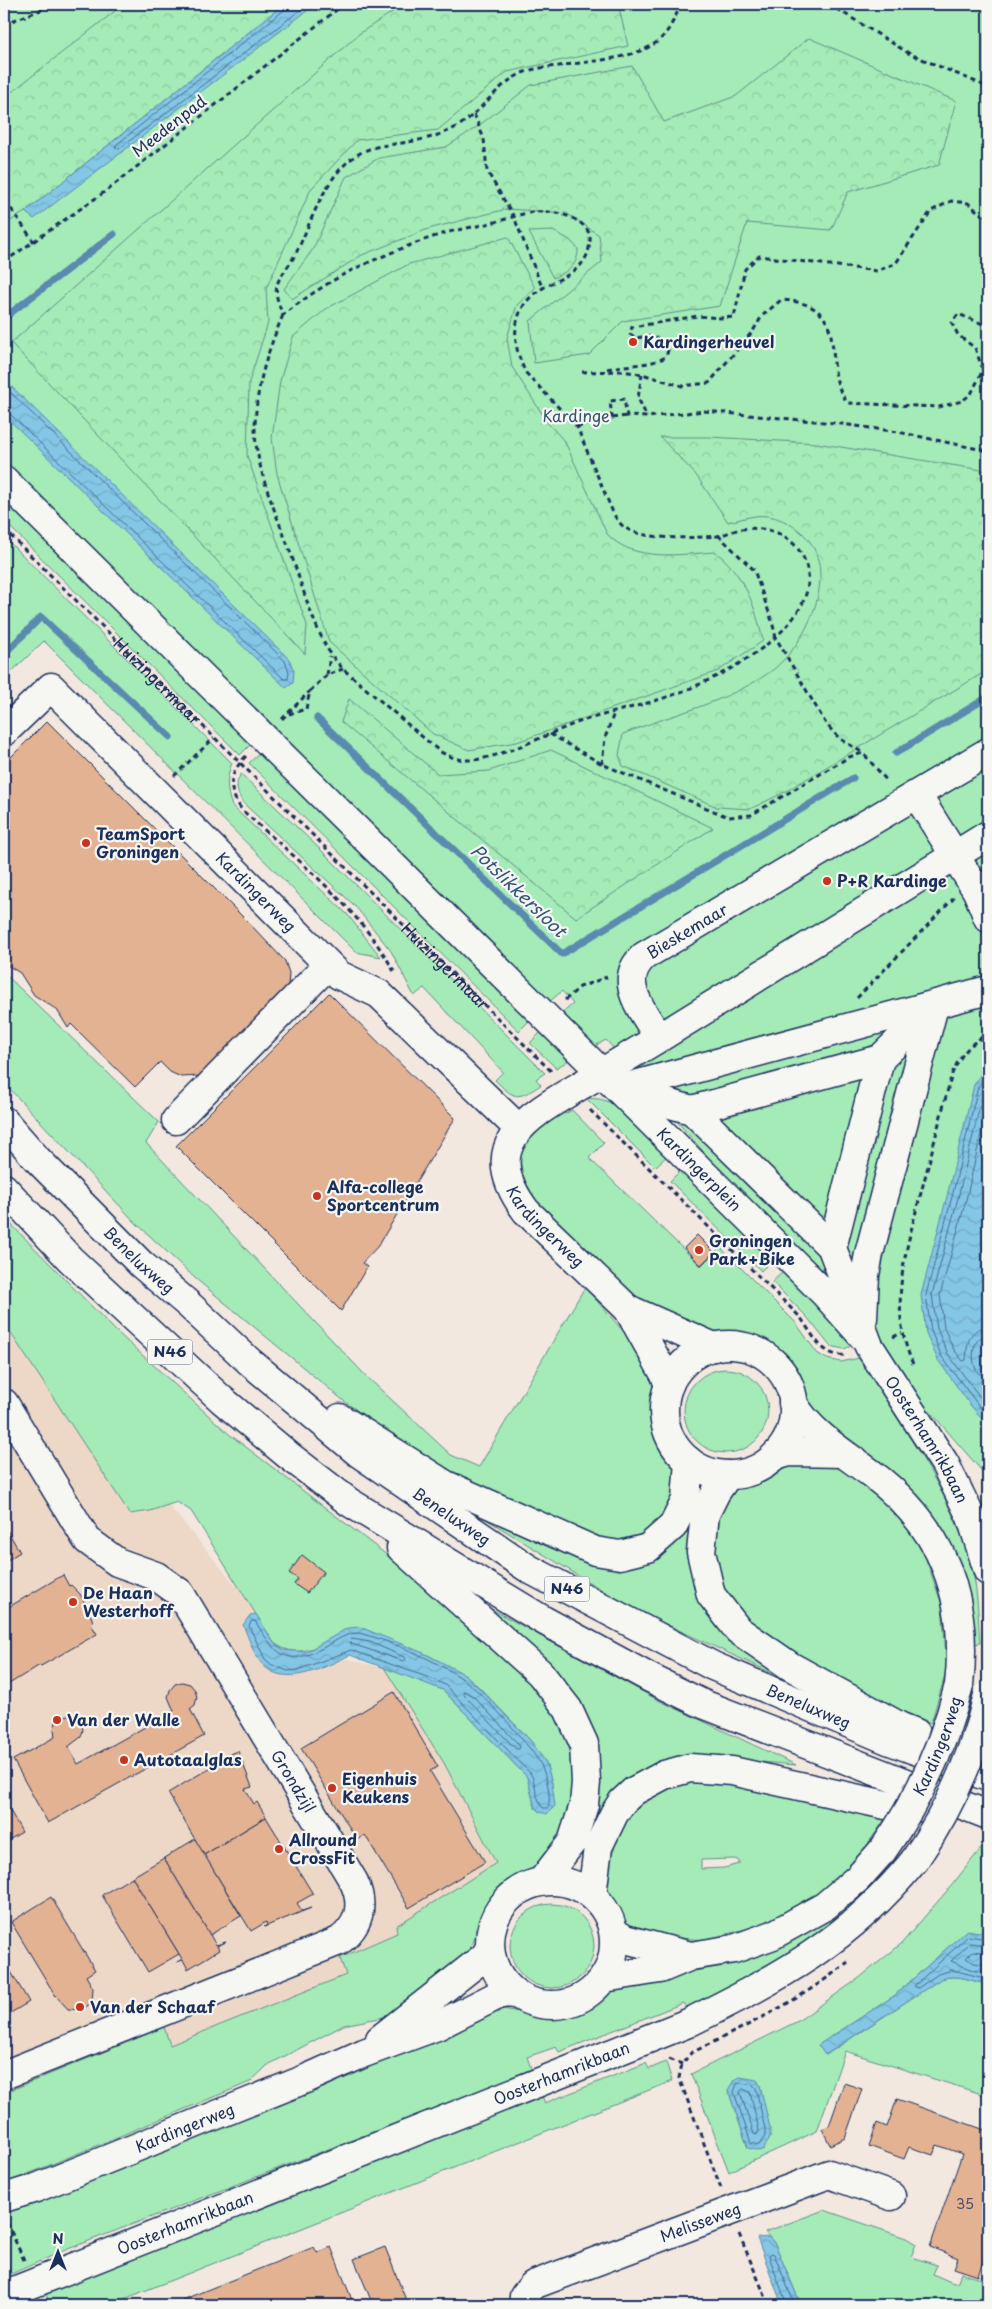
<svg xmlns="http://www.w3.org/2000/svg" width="992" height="2309" font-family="'Playpen Sans',sans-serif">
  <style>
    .built { fill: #edd8c8 }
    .green { fill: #a4ebb7; stroke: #608d8a; fill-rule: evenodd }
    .forest { fill: url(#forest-crowns); stroke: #608d8a }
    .water { fill: url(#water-waves); stroke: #5a8aaf }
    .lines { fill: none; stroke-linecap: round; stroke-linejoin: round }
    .shore { stroke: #456b94; stroke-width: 1 }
    .stream { stroke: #5a8aaf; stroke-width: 7 }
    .building { fill: #e2b293; stroke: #1b2f5e }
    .minor-casing { stroke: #1b2f5e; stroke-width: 31 }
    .highway-casing { stroke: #1b2f5e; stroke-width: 31 }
    .path { stroke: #1b2f5e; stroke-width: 3; stroke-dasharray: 5 4; stroke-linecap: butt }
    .minor { stroke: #f6f6f2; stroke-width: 28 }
    .highway { stroke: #f6f6f2; stroke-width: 28 }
    .minor-bridge-casing { stroke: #1b2f5e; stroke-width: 31; stroke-linecap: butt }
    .minor-bridge { stroke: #f6f6f2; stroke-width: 28 }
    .poi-dot { fill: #c8321e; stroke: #f6f6f2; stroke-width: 2 }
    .labels { text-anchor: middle; stroke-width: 4.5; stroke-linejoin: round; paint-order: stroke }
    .number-label { font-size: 14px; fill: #4d506b }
    .shield { fill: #f6f6f2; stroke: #5d6b8a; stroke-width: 1 }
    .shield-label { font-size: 15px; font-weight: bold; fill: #1b2f5e }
    .street-label { font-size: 16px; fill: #1b2f5e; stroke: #f6f6f2 }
    .poi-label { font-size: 16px; font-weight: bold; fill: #1b2f5e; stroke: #f6f6f2; text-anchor: start }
    .park-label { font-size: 16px; fill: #365570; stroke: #f6f6f2 }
    .water-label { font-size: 18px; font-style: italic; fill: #355580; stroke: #f6f6f2 }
  </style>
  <defs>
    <pattern id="forest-crowns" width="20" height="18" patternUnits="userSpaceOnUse" patternTransform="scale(1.25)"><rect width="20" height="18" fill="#a4ebb7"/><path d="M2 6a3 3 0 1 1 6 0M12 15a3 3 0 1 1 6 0" fill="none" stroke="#8dcaa0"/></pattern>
    <pattern id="water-waves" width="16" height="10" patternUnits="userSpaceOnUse" patternTransform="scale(1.25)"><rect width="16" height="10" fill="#84c6e5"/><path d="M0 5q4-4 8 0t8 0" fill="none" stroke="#71aac7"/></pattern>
  </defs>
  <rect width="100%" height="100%" fill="#f2e8df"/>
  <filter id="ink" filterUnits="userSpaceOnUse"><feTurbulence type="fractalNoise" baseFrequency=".02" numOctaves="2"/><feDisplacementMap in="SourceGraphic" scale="10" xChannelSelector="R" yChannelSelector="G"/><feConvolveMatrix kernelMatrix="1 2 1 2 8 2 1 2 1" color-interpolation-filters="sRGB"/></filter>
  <g filter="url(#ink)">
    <!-- built -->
    <polygon class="built" points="4,1307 283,1642 394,1671 503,1863 449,1938 4,2125"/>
    <!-- green -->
    <g class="green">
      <polygon points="4,4 988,4 988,1478 606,1040 593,1047 560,1015 573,1004 562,991 548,1003 4,464"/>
      <polygon points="4,498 252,743 240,755 4,521"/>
      <path d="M4,537L232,763C226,778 226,790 232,806L347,914L381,957L356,952L44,641L4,679Z"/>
      <polygon points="261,752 531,1019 519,1031 249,763"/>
      <path d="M241,774L321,850L545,1073L536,1079L541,1085C517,1100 515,1100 495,1080L503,1072L424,988L414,996L391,951L355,906L244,804C237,794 234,784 241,774Z"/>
      <polygon points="4,973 159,1122 146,1143 366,1376 451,1455 479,1467 585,1287 643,1354 656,1381 654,1413 661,1437 676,1468 673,1504 656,1526 637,1536 609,1543 470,1491 344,1401 196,1279 135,1222 4,1083"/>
      <polygon points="542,1031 571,1059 556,1068 530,1043"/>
      <path d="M586,1098C593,1099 600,1098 606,1101C627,1108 651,1139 668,1155L655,1167Z"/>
      <path d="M562,1110L565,1114L572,1110L604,1143L589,1158L701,1266L720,1247L796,1323L817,1353L827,1359L841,1362L859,1358C899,1423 950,1490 971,1564C978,1590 978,1617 980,1643L974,1644L972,1606L962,1568L934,1516L901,1480L812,1414L794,1378L783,1363L764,1349L743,1339L709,1333L649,1307L619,1282L534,1200L522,1178L520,1156L523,1146L527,1138Z"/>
      <polygon points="682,1169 772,1260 761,1271 670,1181"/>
      <path d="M4,1217L117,1332L229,1434L452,1605L527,1668L566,1722L580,1760L575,1813L556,1851L537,1868L501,1892L487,1910L468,1953L389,2016L344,2025L268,2065L250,2082L4,2184V2093L164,2027L170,2045L346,1975L340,1958L397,1933L396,1926L496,1863L444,1763L383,1666L443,1690L527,1777L535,1808L540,1812L552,1783L546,1763L531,1741L481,1689L466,1675L348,1628C323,1642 302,1663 274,1643L191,1511L177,1502L150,1511L130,1514L4,1323Z"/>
      <polygon points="784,1271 842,1332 851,1346 844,1349 830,1346 806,1316 772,1282"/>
      <circle cx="726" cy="1411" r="42"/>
      <polygon points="788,1462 834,1465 868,1486 897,1511 923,1550 942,1605 947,1669 931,1723 877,1701 827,1674 750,1624 722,1590 713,1556 715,1522 725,1495 744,1483"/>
      <polygon points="471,1510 575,1556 681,1529 695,1533 692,1560 802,1687 633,1609"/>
      <polygon points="475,1600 656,1699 796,1765 714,1758 602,1817 592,1812 596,1771"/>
      <path d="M707,1777L888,1815L867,1845L835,1881L804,1903L771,1922L705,1940L655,1936L632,1929L616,1911L605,1887L611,1844L622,1819L659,1788ZM735,1859L739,1861V1864L724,1868L701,1869V1860Z"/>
      <path d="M986,1842L988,1843V1934L967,1930L894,1996L819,2045L826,2055L940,1979C959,1973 969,1981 988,1984V2096L845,2051L817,2131L729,2172L691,2074L798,2021L858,1979L901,1944L952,1885ZM760,2085L770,2137L748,2148L728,2090Z"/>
      <path d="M859,1895L861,1897C809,1942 751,1982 687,2009L683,2003L559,2052L556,2047L527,2057L532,2071L68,2249L4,2277V2213L40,2202L327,2086L464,2021L503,2009L530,2014H556L584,2009L619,1984L724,1966L761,1955L798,1937L829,1918Z"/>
      <circle cx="552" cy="1946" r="42"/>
      <polygon points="666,2062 672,2081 109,2305 50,2305 45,2292 542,2096 545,2103 646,2063 649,2069"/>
      <polygon points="824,2210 906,2238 916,2244 911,2257 937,2265 933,2274 953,2283 958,2282 961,2273 988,2281 988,2305 801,2305 775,2244 765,2232"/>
    </g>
    <!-- forest -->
    <g class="forest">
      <polygon points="124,4 284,4 25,212 4,225 4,98"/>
      <polygon points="405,4 618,4 628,46 507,72 438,130 357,140 311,189 266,289 268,323 249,382 247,456 307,625 305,654 11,343 360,33"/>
      <polygon points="809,38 956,101 939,165 848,192 831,230 747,223 720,306 623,321 589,355 534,363 530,321 602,262 599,235 566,213 507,209 428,229 362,255 292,299 284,289 313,249 346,177 379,158 446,147 477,127 531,85 632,66 664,122 736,96"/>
      <path d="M553,231L570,240L578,249C578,266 568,271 553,278L529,232Z"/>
      <path d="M508,237L535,288L517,305L507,338L512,367L548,423L565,442L607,534C634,563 680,554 716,552C745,576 755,605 763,641L718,671L517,742L469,750L433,734L329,642L277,474L272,438L280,381L293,337L326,309L409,264Z"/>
      <path d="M660,437H709L816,443L988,471V670L783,793L750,809L717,807L623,766L619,755L623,734C672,714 726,703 770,672C809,644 845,563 797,529C787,522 778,517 766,516C755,514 739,520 728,522L696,475Z"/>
      <polygon points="349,699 438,774 489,771 551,750 713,828 576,918 341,722"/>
    </g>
    <!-- water -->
    <g class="water">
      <polygon points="284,4 316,4 34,219 25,212"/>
      <polygon points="4,379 289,659 294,671 293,683 286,688 4,415"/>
      <polygon points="988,1069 988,1334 985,1361 988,1379 988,1425 971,1406 938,1360 926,1333 921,1295 947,1196 974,1085 981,1074"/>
      <path d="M256,1614L274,1643L283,1650L306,1652L348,1628L360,1627L426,1654L466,1675L531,1741L546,1763L552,1783L555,1806L547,1814L540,1812L535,1808L527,1777L443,1690L350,1655C325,1667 284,1690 261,1663C253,1653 248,1636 243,1625L250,1615Z"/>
      <path d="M967,1930L988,1934V1984C969,1981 959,1973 941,1979L825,2055L818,2045L894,1996Z"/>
      <polygon points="740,2077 757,2080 760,2085 770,2128 770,2137 764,2149 759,2151 748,2148 728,2090 734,2080"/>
      <polygon points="769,2237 775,2244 801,2305 782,2305 757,2238"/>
    </g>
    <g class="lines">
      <!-- shore -->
      <g class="shore">
        <polyline points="286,4 284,10 116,145 115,148 119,149 308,4"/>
        <polyline points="4,386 285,661 289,672 288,679 284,679 9,413 4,412"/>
        <polyline points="988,1074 978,1087 952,1197 926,1295 931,1331 942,1357 988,1418"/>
        <polyline points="988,1083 984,1089 958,1198 932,1295 937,1329 948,1354 988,1408"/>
        <path d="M988,1103L966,1200L940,1295L944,1328L954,1350L963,1361L966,1360C967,1344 968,1328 988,1327"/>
        <path d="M988,1335C971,1336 970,1361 978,1373L988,1377"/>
        <path d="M252,1621H255C279,1659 288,1668 330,1644C340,1638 348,1633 359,1633C394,1642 433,1659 463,1679C484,1694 527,1742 540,1763C546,1774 552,1797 548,1808H543C536,1800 536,1784 531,1774L445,1685L435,1680L351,1650L298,1670L288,1671L272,1665L265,1659L249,1626Z"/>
        <polygon points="352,1639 370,1642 404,1657 406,1660 403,1661 352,1644 350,1642"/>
        <polygon points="464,1691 474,1697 520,1746 519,1749 516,1749 464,1695"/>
        <polyline points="988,1939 968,1936 914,1986 918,1988 938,1974 953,1970 988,1979"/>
        <polyline points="988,1945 970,1943 951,1961 972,1970 988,1973"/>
        <polyline points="988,1953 973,1951 966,1958 974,1963 988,1965"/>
        <polygon points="741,2083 753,2085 756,2088 765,2129 765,2136 759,2145 751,2143 734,2092 737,2084"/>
        <polygon points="743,2089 750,2092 759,2130 757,2135 754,2134 740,2092"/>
        <polyline points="787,2305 769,2256 771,2253 774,2254 795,2305"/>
      </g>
      <!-- stream -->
      <g class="stream">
        <polyline points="4,318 114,234"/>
        <polyline points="4,654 41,617 170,737"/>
        <polyline points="317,718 562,954 853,778"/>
        <polyline points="896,753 988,697"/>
      </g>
    </g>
    <!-- building -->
    <g class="building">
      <polygon points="47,721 248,922 285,961 289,973 288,988 202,1076 181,1077 170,1072 160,1062 135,1087 71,1024 68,1028 57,1010 34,995 20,973 4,963 4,764"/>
      <polygon points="329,993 455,1118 378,1246 362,1263 367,1267 341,1311 176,1146"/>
      <polygon points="697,1235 714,1252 701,1265 684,1248"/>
      <polygon points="4,1525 20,1552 4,1562"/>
      <polygon points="302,1555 324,1572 307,1593 294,1584 298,1579 289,1573"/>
      <polygon points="63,1575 69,1586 71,1585 80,1594 89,1610 93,1622 91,1624 97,1634 41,1666 40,1665 4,1687 4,1612 8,1609 7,1608"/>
      <polygon points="182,1682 190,1684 195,1690 197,1697 195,1705 190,1709 204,1736 48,1823 13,1760 55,1737 54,1729 56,1722 61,1717 68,1715 76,1717 81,1722 83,1730 81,1737 68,1747 78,1764 174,1711 168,1697 170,1690 175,1684"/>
      <polygon points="394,1692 438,1767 430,1771 485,1862 409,1908 365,1835 357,1840 301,1748"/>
      <polygon points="238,1751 252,1787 245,1789 254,1804 257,1802 266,1817 204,1855 168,1793 213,1766 211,1762"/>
      <polygon points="4,1800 22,1832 4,1843"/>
      <polygon points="266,1817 313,1894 297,1903 302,1911 311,1908 264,1927 267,1925 266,1922 251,1931 204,1855"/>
      <polygon points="195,1839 241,1916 210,1935 164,1858"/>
      <polygon points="164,1858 216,1945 226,1942 217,1946 219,1950 188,1969 183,1960 177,1962 182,1959 132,1877"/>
      <polygon points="132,1877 179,1954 148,1972 102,1895"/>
      <polygon points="51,1897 95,1970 86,1976 93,1988 92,2002 82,2010 68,2009 55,1995 11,1922"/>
      <polygon points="4,1960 29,2002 4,2017"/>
      <polygon points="844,2083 862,2089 845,2138 830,2145 822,2129 829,2126"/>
      <polygon points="897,2099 988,2131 988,2245 978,2276 954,2268 958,2258 930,2247 962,2154 937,2145 933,2155 909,2147 904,2159 869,2146 877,2123 887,2127"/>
      <polygon points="314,2247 317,2253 331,2247 354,2305 184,2305 182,2300"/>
      <polygon points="385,2247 408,2305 373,2305 354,2259"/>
    </g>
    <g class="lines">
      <defs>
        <g id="minor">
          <path id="s2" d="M4,480L824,1293L866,1340"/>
          <path id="s3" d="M4,732L51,687L339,975L379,994L518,1128"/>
          <path d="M988,752L644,956C615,982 645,1013 659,1038L988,835"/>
          <polyline points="917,795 977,891 988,884"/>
          <polyline points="977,891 988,918"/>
          <path id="s4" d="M659,1038C632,1054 605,1071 578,1087C525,1118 477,1146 526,1211L628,1309L665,1375L669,1385"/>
          <polyline points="620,1089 988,990"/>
          <path id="s5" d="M620,1090L692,1110L832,1248L869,1346L945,1464L971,1517L988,1571"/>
          <polyline points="692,1110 880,1059 933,1007"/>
          <polyline points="176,1120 328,965"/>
          <polyline points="832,1248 880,1059"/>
          <polyline points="628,1309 714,1347"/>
          <polyline points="863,1318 865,1275 869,1254 934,1006"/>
          <circle cx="729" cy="1410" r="65"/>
          <path id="s6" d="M4,1403L87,1540L117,1562L156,1576L180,1593L354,1882C365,1906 359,1926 339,1941L4,2075"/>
          <path d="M793,1403C811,1434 844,1453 872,1474C943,1527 969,1598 959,1685"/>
          <polyline points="775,1456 789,1452 842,1453"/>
          <circle cx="552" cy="1943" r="62"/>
          <polyline points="614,1932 625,1939 691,1956"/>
          <polyline points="604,1978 660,1969 691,1956 734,1949 773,1935 825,1906 858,1878 883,1850"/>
          <polyline points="380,2039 484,1957 490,1948"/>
          <path id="s7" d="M4,2198L36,2188L308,2078L364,2053L437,2026L502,1993L516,1994"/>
          <path id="s8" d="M4,2295L688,2023C780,1977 848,1942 914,1861"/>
          <path id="s9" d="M523,2305L524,2296L533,2285L829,2174L891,2196"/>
        </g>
        <g id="highway">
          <path id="s10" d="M4,1121L37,1159L141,1264L188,1304L250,1362L360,1454L529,1569L713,1666L888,1740L988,1777"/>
          <polyline points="4,1188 70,1259 221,1399 288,1455 349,1502 543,1620 650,1678 703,1704 988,1815"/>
          <polyline points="340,1418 446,1485 595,1551 620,1555 648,1548 673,1526 686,1500 689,1461"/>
          <polyline points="728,1475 716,1492 705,1514 701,1552 711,1595 738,1630 790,1666 901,1727 916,1733"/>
          <polyline points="401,1548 540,1673 568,1709 584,1744 586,1782 584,1805 572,1842 542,1881"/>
          <polyline points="592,1895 598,1847 614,1814 622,1802 634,1791 664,1775 690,1768 732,1771 886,1805 932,1808"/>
        </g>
      </defs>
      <!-- minor casing -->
      <use href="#minor" class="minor-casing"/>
      <!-- highway casing -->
      <use href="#highway" class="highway-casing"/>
      <!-- path -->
      <g class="path">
        <polyline points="829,4 910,54 988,87"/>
        <polyline points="4,24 56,4"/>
        <polyline points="474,114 484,139 487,171 514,217 542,287"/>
        <polyline points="4,203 12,210 34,242"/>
        <polyline points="4,262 106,191 344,4"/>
        <path d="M283,315C267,353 257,383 255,425C254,468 279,519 293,560C302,586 310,614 322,638C327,650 334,659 343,669L439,751C448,756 457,760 468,760C497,761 554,730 585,720C619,710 654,703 686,690C732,672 832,618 803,557C791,533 766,526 742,529C733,530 725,535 717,536C692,538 644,541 624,527C620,524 617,519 614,515L577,427L526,373C518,357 513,341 517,322C527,276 582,286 589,248C590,242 591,238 589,233C581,216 552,210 535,212C522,213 508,219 495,222C475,227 452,230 433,237C406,246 378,258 352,270C327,283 305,298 283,315C267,279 283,280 297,251C316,212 331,154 381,146C407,142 434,140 458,126C483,111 497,83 525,72C535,68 548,67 559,66C587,61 630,60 654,44C668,36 675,17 681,4"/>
        <path d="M607,369C627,364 649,366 666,357L668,350C659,335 652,335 636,338L630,334L632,327L698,316L721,318L734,317L745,269L759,256L877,271L896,263L931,211L951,201L968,203L988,220"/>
        <path d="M582,372L621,371L642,374L682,386L709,383L753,331L762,316L781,300C858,304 817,368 848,403L939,407L962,401L971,394L983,370L975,348L958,335L952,323L958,314L988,326"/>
        <polyline points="642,374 638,398 647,417"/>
        <polyline points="612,418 627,416"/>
        <polyline points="577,427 612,418 610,401 624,399 627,416 647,417 704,411 835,423 898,432 988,451"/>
        <path id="s1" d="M4,529L553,1073"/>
        <polyline points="718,535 754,570 772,621 776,638 826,724 839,738 863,753"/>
        <polyline points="327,675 330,656"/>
        <polyline points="289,714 306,709 310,691 327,675 343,669"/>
        <polyline points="282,719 310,691"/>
        <polyline points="550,734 602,764 728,817 751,815 849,757 863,753 888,782"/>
        <path d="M246,756C228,775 227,789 242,810C297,860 359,907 395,973"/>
        <polyline points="602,764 605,738 614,713"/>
        <polyline points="174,776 214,738"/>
        <polyline points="857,998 954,898"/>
        <polyline points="565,1000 580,987 607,977"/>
        <path d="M590,1110L801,1318C812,1334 823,1358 845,1355"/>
        <polyline points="893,1337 902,1333"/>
        <path d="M913,1364C886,1304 908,1244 923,1185C933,1148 942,1110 952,1074C960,1055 970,1043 988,1034"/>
        <polyline points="669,2059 682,2064"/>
        <path d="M721,2188L679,2078L682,2064L691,2053C746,2026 800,2001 848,1962"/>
        <polyline points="7,2223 24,2260"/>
        <polyline points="739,2234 769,2305"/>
      </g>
      <!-- minor -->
      <use href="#minor" class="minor"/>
      <!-- highway -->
      <use href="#highway" class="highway"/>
      <defs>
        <g id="minor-bridge">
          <path id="s11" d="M883,1850C919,1799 944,1746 959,1685"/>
          <path d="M914,1861C950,1809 974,1756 988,1695"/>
        </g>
      </defs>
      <!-- minor-bridge casing -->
      <use href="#minor-bridge" class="minor-bridge-casing"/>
      <!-- minor-bridge -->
      <use href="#minor-bridge" class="minor-bridge"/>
    </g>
  </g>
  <!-- markers -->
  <g class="poi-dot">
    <circle cx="633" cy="342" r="5"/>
    <circle cx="86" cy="843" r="5"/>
    <circle cx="827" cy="881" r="5"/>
    <circle cx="317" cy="1196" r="5"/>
    <circle cx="699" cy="1250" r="5"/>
    <circle cx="73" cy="1602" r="5"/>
    <circle cx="57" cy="1720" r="5"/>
    <circle cx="124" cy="1760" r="5"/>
    <circle cx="332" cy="1788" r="5"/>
    <circle cx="279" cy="1849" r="5"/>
    <circle cx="80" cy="2007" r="5"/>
  </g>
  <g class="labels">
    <!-- number labels -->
    <g class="number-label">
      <text x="965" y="2209">35</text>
    </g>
    <!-- shield labels -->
    <g class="shield">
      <rect x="147.5" y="1339.5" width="45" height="25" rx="4"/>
      <rect x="544.5" y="1576.5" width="45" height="25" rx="4"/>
    </g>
    <g class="shield-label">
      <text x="170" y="1357">N46</text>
      <text x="567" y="1594">N46</text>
    </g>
    <!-- street labels -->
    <g class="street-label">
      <text transform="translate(169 126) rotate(-38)" y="6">Meedenpad</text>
      <text dy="6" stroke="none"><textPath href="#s1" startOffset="216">Huizingermaar</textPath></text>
      <text dy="6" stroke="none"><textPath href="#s3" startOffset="355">Kardingerweg</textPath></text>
      <text transform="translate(687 931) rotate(-31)" y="6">Bieskemaar</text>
      <text dy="6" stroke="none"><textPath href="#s1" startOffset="621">Huizingermaar</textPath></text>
      <text dy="6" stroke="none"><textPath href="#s2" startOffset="979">Kardingerplein</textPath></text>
      <text dy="6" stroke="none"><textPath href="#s4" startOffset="282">Kardingerweg</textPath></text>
      <text dy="6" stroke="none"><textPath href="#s10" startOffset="194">Beneluxweg</textPath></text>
      <text dy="6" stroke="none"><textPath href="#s5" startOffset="486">Oosterhamrikbaan</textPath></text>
      <text dy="6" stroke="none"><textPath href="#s10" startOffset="599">Beneluxweg</textPath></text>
      <text dy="6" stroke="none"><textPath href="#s10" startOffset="1004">Beneluxweg</textPath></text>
      <text dy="6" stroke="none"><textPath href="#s11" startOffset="118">Kardingerweg</textPath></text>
      <text dy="6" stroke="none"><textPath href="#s6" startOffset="488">Grondzijl</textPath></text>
      <text dy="6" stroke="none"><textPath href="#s8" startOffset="600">Oosterhamrikbaan</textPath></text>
      <text dy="6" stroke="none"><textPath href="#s7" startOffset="194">Kardingerweg</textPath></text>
      <text dy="6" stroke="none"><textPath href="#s9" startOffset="202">Melisseweg</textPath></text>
      <text dy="6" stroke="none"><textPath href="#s8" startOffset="195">Oosterhamrikbaan</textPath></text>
    </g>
    <!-- poi labels -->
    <g class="poi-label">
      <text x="643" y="348">Kardingerheuvel</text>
      <text x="96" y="840">TeamSport<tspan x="96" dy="18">Groningen</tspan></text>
      <text x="837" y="887">P+R Kardinge</text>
      <text x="327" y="1193">Alfa-college<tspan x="327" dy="18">Sportcentrum</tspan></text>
      <text x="709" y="1247">Groningen<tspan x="709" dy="18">Park+Bike</tspan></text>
      <text x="83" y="1599">De Haan<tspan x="83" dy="18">Westerhoff</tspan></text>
      <text x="67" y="1726">Van der Walle</text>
      <text x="134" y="1766">Autotaalglas</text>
      <text x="342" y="1785">Eigenhuis<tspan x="342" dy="18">Keukens</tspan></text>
      <text x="289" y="1846">Allround<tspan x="289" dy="18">CrossFit</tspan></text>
      <text x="90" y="2013">Van der Schaaf</text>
    </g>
    <!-- park labels -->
    <g class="park-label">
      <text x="576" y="422">Kardinge</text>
    </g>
    <!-- water labels -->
    <g class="water-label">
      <text transform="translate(518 891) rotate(44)" y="6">Potslikkersloot</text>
    </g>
  </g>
  <!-- margin -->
  <rect width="992" height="2309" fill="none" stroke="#f6f6f2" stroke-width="20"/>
  <rect x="10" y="10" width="972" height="2289" fill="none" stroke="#1b2f5e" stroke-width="2" filter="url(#ink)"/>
  <!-- north arrow -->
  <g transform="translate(58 2252)" stroke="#f6f6f2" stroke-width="4" paint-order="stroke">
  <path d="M0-4L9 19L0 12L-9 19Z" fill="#1b2f5e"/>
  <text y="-8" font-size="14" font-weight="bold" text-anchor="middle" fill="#1b2f5e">N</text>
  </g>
</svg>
